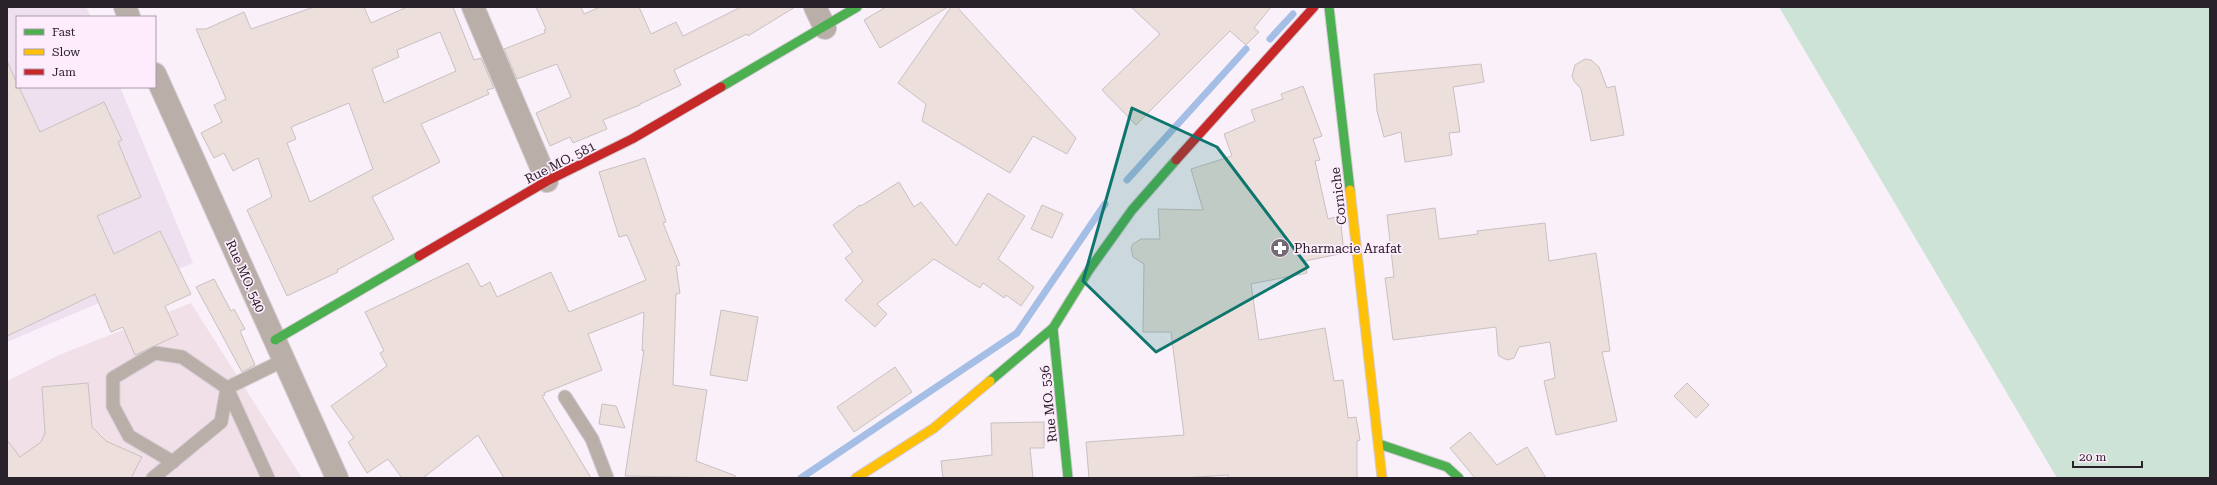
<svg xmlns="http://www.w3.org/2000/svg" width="2217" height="485" font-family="'Roboto Serif',serif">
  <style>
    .commercial { fill: #eee0ef }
    .industrial { fill: #f2e0e9 }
    .green { fill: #cce3d6 }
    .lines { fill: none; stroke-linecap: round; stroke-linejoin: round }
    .stream { stroke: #a4bee6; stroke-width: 7 }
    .building { fill: #ede0dc; stroke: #c9c0c1; fill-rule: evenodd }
    .lane-casing { stroke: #d4ccd4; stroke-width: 15 }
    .street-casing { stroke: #d4ccd4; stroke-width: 24 }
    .fast-casing { stroke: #d4ccd4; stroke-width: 11 }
    .slow-casing { stroke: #d4ccd4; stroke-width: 11 }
    .jam-casing { stroke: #d4ccd4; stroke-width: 11 }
    .lane { stroke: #baafa8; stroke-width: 13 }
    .street { stroke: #baafa8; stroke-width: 22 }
    .fast { stroke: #4caf50; stroke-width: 9 }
    .slow { stroke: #ffc107; stroke-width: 9 }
    .jam { stroke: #c62828; stroke-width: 9 }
    .marked { fill: #0f766e; fill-opacity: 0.2; stroke: #0f766e; stroke-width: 3; stroke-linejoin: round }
    .labels { text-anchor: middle; stroke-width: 3.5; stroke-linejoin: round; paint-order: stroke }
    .street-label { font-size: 13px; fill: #2a222a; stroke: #feecfd }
    .poi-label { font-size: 13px; fill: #2a222a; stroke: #feecfd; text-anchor: start }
  </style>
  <rect width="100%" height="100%" fill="#faf0fa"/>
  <!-- commercial -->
  <polygon class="commercial" points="7,7 86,7 91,17 17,17 17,87 120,87 193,263 7,342"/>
  <!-- industrial -->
  <polygon class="industrial" points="191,303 302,478 7,478 7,381 59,355"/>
  <!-- green -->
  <polygon class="green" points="1779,7 2210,7 2210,478 2057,478"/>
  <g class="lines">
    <!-- stream -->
    <g class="stream">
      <polyline points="1270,39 1293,14"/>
      <polyline points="1127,180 1246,49"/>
      <polyline points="801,478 1017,333 1105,204"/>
    </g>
  </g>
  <!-- building -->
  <g class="building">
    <path d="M314,7H364L371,23L407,7H453L474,60L481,58L494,88L487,90L489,94L421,124L440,162L372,197L394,239L337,270L338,272L287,296L247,210L272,197L258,158L233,171L224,153L214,158L201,133L222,122L214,105L226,99L196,29H206L244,12L251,29ZM440,32L456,71L384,103L372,69L399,57L397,50ZM349,103L373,169L310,202L287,143L296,139L291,127Z"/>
    <polygon points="536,7 581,7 584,14 600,7 639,7 651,34 676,22 683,36 741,7 795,7 748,36 747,34 674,70 681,85 640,104 640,105 603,120 607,129 573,143 570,137 550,146 536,113 571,97 557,64 517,79 504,49 545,33 544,30 546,29"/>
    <polygon points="886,7 948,7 880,48 864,20"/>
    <polygon points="951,7 957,7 1076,138 1067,154 1033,136 1010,173 922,121 926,104 898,83"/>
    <polygon points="1131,7 1271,7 1254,28 1259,32 1246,45 1230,31 1136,125 1102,90 1160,34"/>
    <polygon points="1585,59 1591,60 1599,67 1607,88 1615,86 1624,135 1591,141 1581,89 1574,81 1572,76 1575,65"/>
    <polygon points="7,61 17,83 17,87 19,87 40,132 104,102 122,140 118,142 141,197 97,216 114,254 160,231 191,294 165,306 178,335 135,355 123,327 111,332 95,294 7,336"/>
    <polygon points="1481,64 1484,82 1453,87 1460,132 1449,133 1452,155 1405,162 1401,132 1384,137 1377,111 1374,74"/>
    <polygon points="1303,86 1322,136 1313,139 1320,160 1315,161 1328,219 1340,216 1344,253 1305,261 1307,273 1251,284 1259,340 1325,328 1334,381 1343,380 1348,418 1356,417 1360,440 1357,441 1357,478 1229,478 1228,475 1182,478 1089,478 1086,442 1184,435 1171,332 1143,332 1144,264 1133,257 1131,248 1133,244 1141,239 1160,239 1158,209 1203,210 1191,169 1232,156 1224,134 1255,121 1251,110 1283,99 1281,94"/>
    <polygon points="645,158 666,222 663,223 680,265 676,266 680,293 676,294 673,385 707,390 696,461 736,476 735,478 625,476 644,350 642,351 644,312 588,334 602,370 544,393 545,395 542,396 591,478 504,478 478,435 423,478 402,478 388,459 367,473 348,442 354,438 331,406 387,366 380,353 384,351 365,312 468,263 481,287 490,282 497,297 551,272 569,312 646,280 627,235 619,237 599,172"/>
    <polygon points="899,182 914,207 921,202 956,246 988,193 1025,216 998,259 1034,287 1021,306 1006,295 1004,298 983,283 980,288 934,259 877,304 887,314 875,327 845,300 863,281 845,258 853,252 833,225 860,205 861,206"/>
    <polygon points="1042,205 1063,214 1052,238 1031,229"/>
    <polygon points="1435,208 1439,239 1478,234 1477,231 1545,223 1549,261 1596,253 1610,351 1602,352 1617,421 1556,435 1544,381 1555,378 1550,342 1519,347 1514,358 1507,360 1499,356 1498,353 1496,327 1393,340 1385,278 1394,277 1387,215"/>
    <polygon points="214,279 231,311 234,309 245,329 240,331 255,365 242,372 196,287"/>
    <polygon points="721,310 758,317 747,381 710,375"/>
    <polygon points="895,367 912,392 854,432 837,407"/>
    <polygon points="88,383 92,427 106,441 142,457 131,478 7,478 7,440 20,457 41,442 45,433 42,387"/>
    <polygon points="1687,383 1709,405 1696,418 1674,396"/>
    <polygon points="602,404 616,406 625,428 599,424"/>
    <polygon points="1044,422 1044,448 1030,448 1033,478 943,478 941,461 992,455 991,423"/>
    <polygon points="1470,432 1497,465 1527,447 1546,478 1475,478 1450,448"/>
  </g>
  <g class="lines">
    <defs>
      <g id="lane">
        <polyline points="565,397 592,439 607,478"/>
        <polyline points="173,462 129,436 113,406 113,378 155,353 182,357 227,388 268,478"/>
        <polyline points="153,478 221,422 227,388 284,360"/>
      </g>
      <g id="street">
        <polyline points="125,7 129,17"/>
        <polyline points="473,7 547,181"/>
        <polyline points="815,7 825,28"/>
        <polyline points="155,74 337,478"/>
      </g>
      <g id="fast">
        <polyline points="1329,7 1350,190"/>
        <polyline points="721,87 857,7"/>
        <polyline points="1053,328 1068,478"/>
        <polyline points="275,340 419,256"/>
        <polyline points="990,381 1053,328 1089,270 1132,210 1176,160"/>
        <polyline points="1379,444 1447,467 1459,478"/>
      </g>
      <g id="slow">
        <polyline points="1350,190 1382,478"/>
        <polyline points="856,478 934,428 990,381"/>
      </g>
      <g id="jam">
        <polyline points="1176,160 1314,7"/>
        <polyline points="419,256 547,181 632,139 721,87"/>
      </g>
    </defs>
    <!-- lane casing -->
    <use href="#lane" class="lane-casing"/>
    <!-- street casing -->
    <use href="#street" class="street-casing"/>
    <!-- fast casing -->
    <use href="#fast" class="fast-casing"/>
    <!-- slow casing -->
    <use href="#slow" class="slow-casing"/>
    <!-- jam casing -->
    <use href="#jam" class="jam-casing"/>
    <!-- lane -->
    <use href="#lane" class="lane"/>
    <!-- street -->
    <use href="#street" class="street"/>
    <!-- fast -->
    <use href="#fast" class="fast"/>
    <!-- slow -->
    <use href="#slow" class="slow"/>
    <!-- jam -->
    <use href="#jam" class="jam"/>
  </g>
  <!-- marked area -->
  <path class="marked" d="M1132,108L1217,147L1308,267L1156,352L1083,281Z"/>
  <!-- icons -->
  <defs>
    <symbol id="pharmacy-disc" viewBox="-11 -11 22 22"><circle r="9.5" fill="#736a73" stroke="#feecfd"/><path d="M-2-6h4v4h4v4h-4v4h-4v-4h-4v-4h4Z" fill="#fff"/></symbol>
  </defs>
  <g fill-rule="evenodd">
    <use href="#pharmacy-disc" x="1269" y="237" width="22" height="22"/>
  </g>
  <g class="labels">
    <!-- street labels -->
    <g class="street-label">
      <text transform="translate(560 162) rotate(-27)" y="5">Rue MO. 581</text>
      <text transform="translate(1338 196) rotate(-97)" y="5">Corniche</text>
      <text transform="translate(246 276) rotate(66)" y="5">Rue MO. 540</text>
      <text transform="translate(1048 404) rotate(-96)" y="5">Rue MO. 536</text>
    </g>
    <!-- poi labels -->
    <g class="poi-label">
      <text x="1294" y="253">Pharmacie Arafat</text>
    </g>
  </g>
  <!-- border -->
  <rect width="2217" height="485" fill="none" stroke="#2a222a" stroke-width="16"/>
  <!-- legend -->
  <rect x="16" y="16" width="140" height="72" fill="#feecfd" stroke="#a99ba9"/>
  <rect x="24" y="29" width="20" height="6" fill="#4caf50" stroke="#a99ba9"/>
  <text x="52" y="36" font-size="12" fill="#2a222a">Fast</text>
  <rect x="24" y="49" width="20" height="6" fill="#ffc107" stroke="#a99ba9"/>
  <text x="52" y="56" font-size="12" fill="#2a222a">Slow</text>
  <rect x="24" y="69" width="20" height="6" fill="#c62828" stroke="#a99ba9"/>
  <text x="52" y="76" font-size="12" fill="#2a222a">Jam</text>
  <!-- scale -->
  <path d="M2073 461v6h69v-6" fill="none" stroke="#2a222a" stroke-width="2"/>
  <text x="2079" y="461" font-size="12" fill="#2a222a" stroke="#feecfd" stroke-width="3" paint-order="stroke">20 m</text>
</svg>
